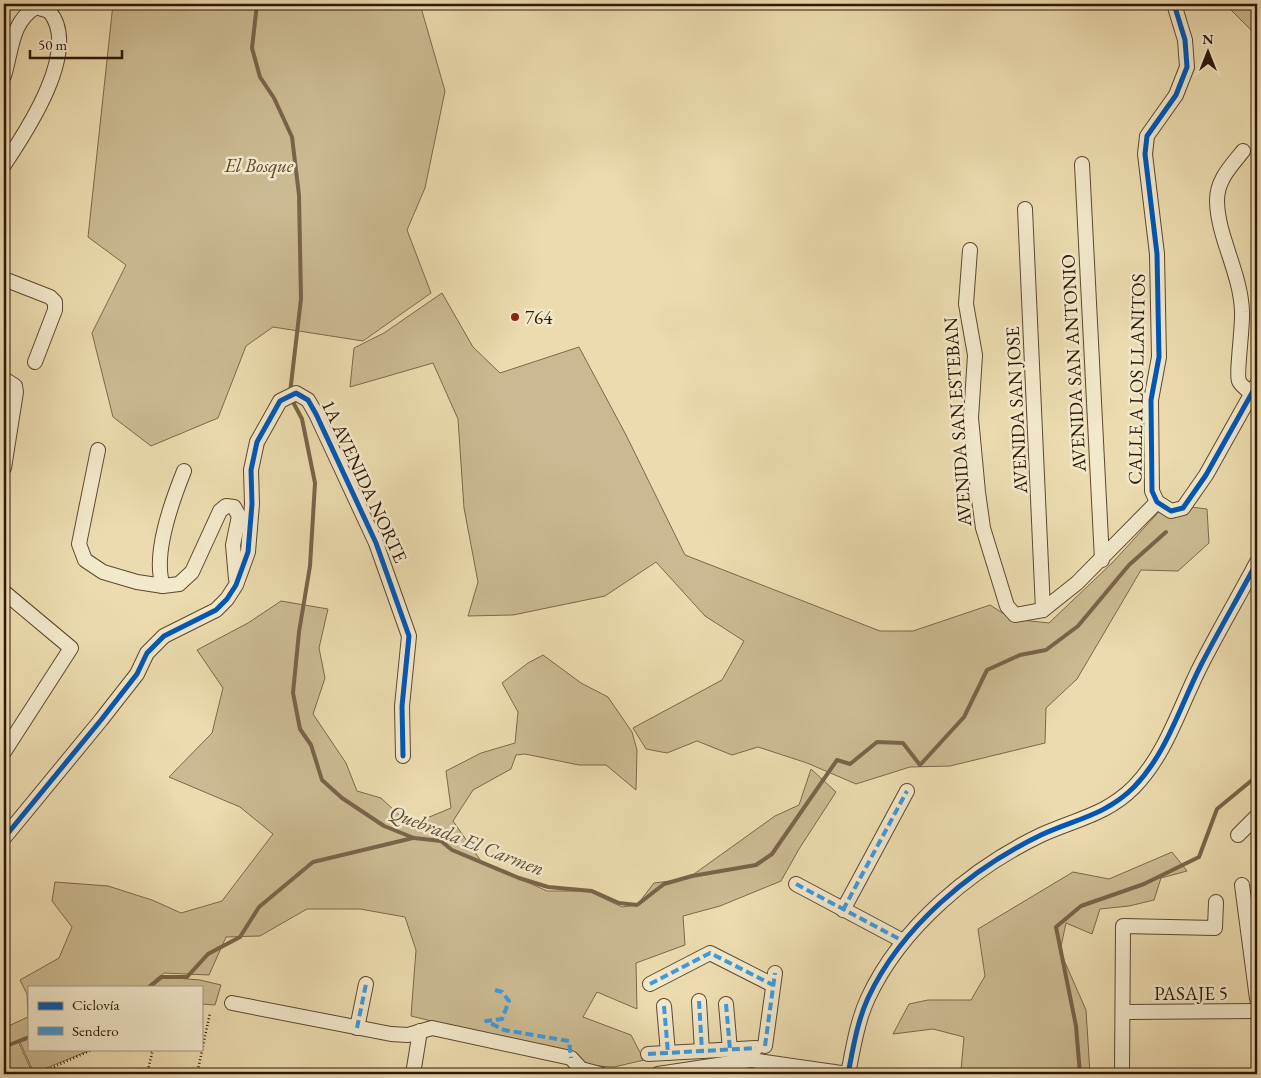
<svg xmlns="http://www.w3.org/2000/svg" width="1261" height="1078" font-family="'EB Garamond',serif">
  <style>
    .green { fill: #cbba91; stroke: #7d684b }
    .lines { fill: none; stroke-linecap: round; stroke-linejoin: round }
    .stream { stroke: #796448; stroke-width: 4 }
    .minor-casing { stroke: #5e482f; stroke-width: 16 }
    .path { stroke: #2f1705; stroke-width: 2.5; stroke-dasharray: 1 2.5; stroke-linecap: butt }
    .minor { stroke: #f2e8ca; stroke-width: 14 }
    .quiet { stroke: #3d9add; stroke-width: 4; stroke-dasharray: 8 4; stroke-linecap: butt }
    .cycleway-casing { stroke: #f2e8ca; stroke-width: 8 }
    .cycleway { stroke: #0057b8; stroke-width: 5 }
    .poi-dot { fill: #8f2418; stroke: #f2e8ca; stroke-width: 2 }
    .labels { text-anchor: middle; stroke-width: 5; stroke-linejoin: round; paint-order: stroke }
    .park-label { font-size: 19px; font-style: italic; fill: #5e482f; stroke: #f2e8ca }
    .poi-label { font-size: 19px; fill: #2f1705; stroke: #f2e8ca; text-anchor: start }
    .street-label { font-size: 19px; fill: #2f1705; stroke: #f2e8ca }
    .water-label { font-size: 20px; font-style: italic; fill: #614b32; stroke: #f2e8ca }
  </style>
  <rect width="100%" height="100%" fill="#ebdbae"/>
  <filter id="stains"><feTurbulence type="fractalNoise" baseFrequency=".004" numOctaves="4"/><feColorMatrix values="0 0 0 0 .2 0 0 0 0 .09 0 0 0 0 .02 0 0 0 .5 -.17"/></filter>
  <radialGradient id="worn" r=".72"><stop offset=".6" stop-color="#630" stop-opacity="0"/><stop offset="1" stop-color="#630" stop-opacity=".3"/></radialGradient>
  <!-- green -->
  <g class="green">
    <polygon points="113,4 420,4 445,91 425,188 407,230 431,293 363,341 273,327 246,346 218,418 151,446 113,417 92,333 126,265 88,237"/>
    <polygon points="1225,4 1257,4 1257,35 1256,35"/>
    <polygon points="442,293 473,347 500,373 579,347 626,435 685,555 880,631 913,631 990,605 1012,619 1049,623 1113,562 1166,504 1207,509 1209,543 1178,571 1141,570 1077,679 1046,708 1045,743 950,766 910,767 856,784 807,763 758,747 732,755 697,741 667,753 646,749 633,728 722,680 744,641 705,616 656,562 605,596 513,615 468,616 478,582 464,508 458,419 433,363 350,387 354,348 384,333"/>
    <polygon points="281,601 328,609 319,648 325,678 313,714 346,763 357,791 381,798 410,825 451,808 446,771 481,753 515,743 518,712 502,683 528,663 543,655 581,683 608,697 632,732 637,750 636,790 606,765 579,765 525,754 516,755 511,769 473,790 453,821 481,861 547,891 588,891 622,907 637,905 654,883 687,879 775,816 799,805 811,769 836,792 799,849 781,881 720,906 683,916 685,945 636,963 637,1009 597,992 583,1017 631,1035 644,1060 614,1067 581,1065 497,1037 411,1016 416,950 405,917 360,909 307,909 260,936 226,937 209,975 164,973 147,987 29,987 29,1036 18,1041 33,1074 4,1074 4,1028 28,1017 27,994 20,980 59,958 72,927 52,901 55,882 108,886 152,900 181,913 222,901 273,834 240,807 169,777 212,733 223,688 197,650 248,623"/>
    <polygon points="1172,852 1187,871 1161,878 1154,900 1129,906 1100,909 1092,934 1066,923 1060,951 1086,1010 1090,1074 941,1074 961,1070 964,1037 933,1029 893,1034 909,1004 928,1000 971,1000 985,976 978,929 1073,872 1109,879"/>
    <polygon points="164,977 200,980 221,985 215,1005 201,1004 201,987 152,987"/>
    <polygon points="29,1039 29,1049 93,1049 34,1073 20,1042"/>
  </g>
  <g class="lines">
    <!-- stream -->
    <g class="stream">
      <polyline points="257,4 252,48 260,77 274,98 292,137 299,195 301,299 290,393"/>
      <polyline points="292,400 302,419 315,483 310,566 299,632 293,693 300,729 311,745 322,780 342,798 384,826 414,838 441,841 452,850 519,878 548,887 592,891 619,903 637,905 664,884 692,876 756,865 772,854 837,760 850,764 877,742 903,743 920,765 964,717 987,670 1020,655 1046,650 1078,626 1129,565 1166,532"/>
      <polyline points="149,987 161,977 187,977 208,954 240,937 259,907 313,862 413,838"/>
      <polyline points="4,1047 29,1037"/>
      <polyline points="1080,1074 1076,1026 1056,927 1081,906 1144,884 1199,857 1217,809 1257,776"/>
    </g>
    <defs>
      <g id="minor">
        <polyline points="1174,4 1185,40 1187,67 1176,95 1147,136 1145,154 1157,254 1159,357 1151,400 1152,491 1157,502 1171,511 1183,508 1206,475 1257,384"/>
        <path d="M4,76C12,50 11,22 36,7L49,11C82,49 26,132 4,165"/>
        <path d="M1243,151C1231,166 1217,180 1217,200C1217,236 1241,273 1242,312C1243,326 1236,374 1239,381C1241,386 1248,390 1252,394"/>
        <polyline points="1082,164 1102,560"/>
        <polyline points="1025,209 1043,610"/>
        <polyline points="970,250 966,304 975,355 971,418 978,492 983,528 1007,606 1015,615 1043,610 1077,583 1157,502"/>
        <polyline points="4,279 50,297 55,302 55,310 35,362"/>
        <polyline points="4,379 15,386 16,392 4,468"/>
        <polyline points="98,450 79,544 85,560 103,572 137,582 163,586 179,584 192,572 220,511 226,506 234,507 239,516 233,545 236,579"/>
        <path d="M163,586C152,555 172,501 184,471"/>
        <polyline points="4,592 71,648 4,752"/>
        <polyline points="1238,835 1257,816"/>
        <polyline points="4,838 101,720 137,674 147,653 164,636 216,610 227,599 236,585 248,552 252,504 251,470 257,442 280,401 296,393 308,400 316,414 376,543 409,636 402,706 403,756"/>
        <polyline points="796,884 903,941"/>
        <polyline points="1242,885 1257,999"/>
        <polyline points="843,910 907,791"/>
        <polyline points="650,984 710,953 773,985"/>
        <polyline points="699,1001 702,1051"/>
        <polyline points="232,1003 391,1034 408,1035 432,1028 571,1058 581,1069 600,1074"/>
        <polyline points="726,1004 730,1050"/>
        <polyline points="664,1006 668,1053"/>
        <polyline points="1124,1012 1257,1011"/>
        <polyline points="357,1028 366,984"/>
        <polyline points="765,1046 775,973"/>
        <polyline points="648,1054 756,1048"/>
        <polyline points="413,1074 420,1031"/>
        <polyline points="658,1074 751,1060 848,1074"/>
        <path d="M848,1074C853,1049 857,1022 868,998C901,927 972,868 1041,835C1076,819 1106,815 1134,787C1167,753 1180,706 1201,665C1219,630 1239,596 1257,562"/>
        <polyline points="1122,1074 1123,926 1215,928 1216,902"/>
      </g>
    </defs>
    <!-- minor casing -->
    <use href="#minor" class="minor-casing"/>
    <!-- path -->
    <g class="path">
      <polyline points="144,1049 153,1051"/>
      <polyline points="38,1074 94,1049"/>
      <polyline points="147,1074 153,1049"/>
      <polyline points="197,1074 210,1013"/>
    </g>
    <!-- minor -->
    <use href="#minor" class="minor"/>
    <!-- quiet -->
    <g class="quiet">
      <polyline points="796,884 903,941"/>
      <polyline points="843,910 907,791"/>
      <polyline points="650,984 710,953 773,985"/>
      <polyline points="495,990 502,992 509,1001 502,1019 486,1021 504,1030 569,1041 571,1058"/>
      <polyline points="699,1001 702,1051"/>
      <polyline points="726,1004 730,1050"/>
      <polyline points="664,1006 668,1053"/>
      <polyline points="357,1028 366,984"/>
      <polyline points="765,1046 775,973"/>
      <polyline points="648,1054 756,1048"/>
    </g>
    <defs>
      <g id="cycleway">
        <polyline points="1174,4 1185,40 1187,67 1176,95 1147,136 1145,154 1157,254 1159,357 1151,400 1152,491 1157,502 1171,511 1183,508 1206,475 1257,384"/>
        <polyline points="4,838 101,720 137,674 147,653 164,636 216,610 227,599 236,585 248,552 252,504 251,470 257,442 280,401 296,393 308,400 316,414 376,543 409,636 402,706 403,756"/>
        <path d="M848,1074C853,1049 857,1022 868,998C901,927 972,868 1041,835C1076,819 1106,815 1134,787C1167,753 1180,706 1201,665C1219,630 1239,596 1257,562"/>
      </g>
    </defs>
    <!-- cycleway casing -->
    <use href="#cycleway" class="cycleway-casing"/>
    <!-- cycleway -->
    <use href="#cycleway" class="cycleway"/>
  </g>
  <!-- markers -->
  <circle class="poi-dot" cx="515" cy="317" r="5"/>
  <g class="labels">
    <!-- park labels -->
    <g class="park-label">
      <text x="259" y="172">El Bosque</text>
    </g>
    <!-- poi labels -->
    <g class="poi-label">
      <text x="525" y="324">764</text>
    </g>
    <!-- street labels -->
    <g class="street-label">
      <text transform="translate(1073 363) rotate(-93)" y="7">AVENIDA SAN ANTONIO</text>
      <text transform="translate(1136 379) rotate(-89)" y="7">CALLE A LOS LLANITOS</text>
      <text transform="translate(1016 410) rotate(-93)" y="7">AVENIDA SAN JOSE</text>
      <text transform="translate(957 422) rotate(-94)" y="7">AVENIDA SAN ESTEBAN</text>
      <text transform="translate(365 481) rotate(65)" y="7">1A AVENIDA NORTE</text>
      <text x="1191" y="1000">PASAJE 5</text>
    </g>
    <!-- water labels -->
    <g class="water-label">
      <text transform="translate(467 840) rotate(21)" y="7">Quebrada El Carmen</text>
    </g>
  </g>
  <!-- margin -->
  <rect width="1261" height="1078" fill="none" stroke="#ebdbae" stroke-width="20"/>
  <rect x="5" y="5" width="1251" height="1068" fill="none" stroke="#2f1705" stroke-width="2.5"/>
  <rect x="10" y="10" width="1241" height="1058" fill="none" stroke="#2f1705"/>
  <!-- legend -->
  <rect x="28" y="986" width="175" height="65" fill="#f2e8ca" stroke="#a4947b"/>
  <rect x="38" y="1002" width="25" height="8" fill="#0057b8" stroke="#a4947b"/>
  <text x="72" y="1010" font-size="15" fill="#2f1705">Ciclovía</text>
  <rect x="38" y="1027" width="25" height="8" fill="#3d9add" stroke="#a4947b"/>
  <text x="72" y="1036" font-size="15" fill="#2f1705">Sendero</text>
  <!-- north arrow -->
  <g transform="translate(1208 52)" stroke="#f2e8ca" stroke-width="4" paint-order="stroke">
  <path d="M0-4L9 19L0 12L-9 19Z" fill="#2f1705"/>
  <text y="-8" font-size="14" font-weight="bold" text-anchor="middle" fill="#2f1705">N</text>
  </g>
  <!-- scale -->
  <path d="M30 50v8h92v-8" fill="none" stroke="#2f1705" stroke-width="2.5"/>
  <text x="38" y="50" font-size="15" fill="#2f1705" stroke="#f2e8ca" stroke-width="4" paint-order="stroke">50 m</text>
  <rect width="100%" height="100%" filter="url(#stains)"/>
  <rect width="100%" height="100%" fill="url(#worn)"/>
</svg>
